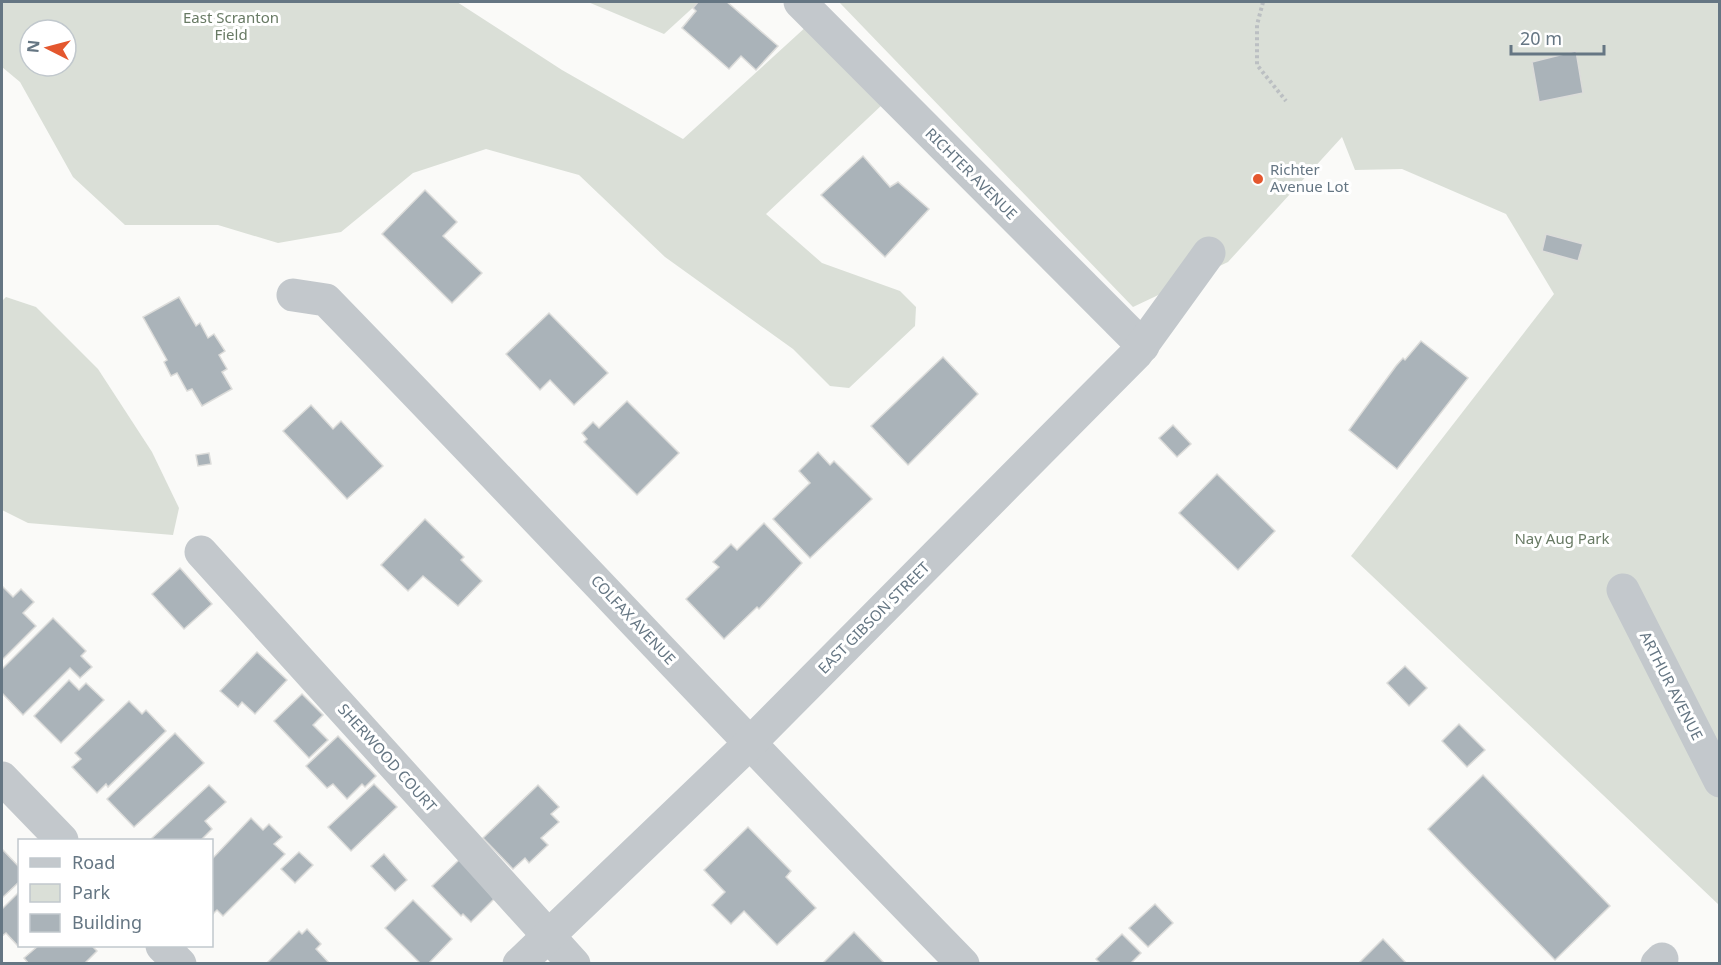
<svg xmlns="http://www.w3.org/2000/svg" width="1721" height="965" font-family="'Noto Sans',sans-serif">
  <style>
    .green { fill: #dadfd7; fill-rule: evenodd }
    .building { fill: #aab3b9; stroke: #dcdcda; stroke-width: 1.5 }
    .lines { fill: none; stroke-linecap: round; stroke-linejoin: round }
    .path { stroke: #bbbfc2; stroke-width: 4; stroke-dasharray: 3 3; stroke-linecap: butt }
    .minor { stroke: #c3c8cc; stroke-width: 33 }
    .poi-dot { fill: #e4572e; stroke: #fff; stroke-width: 2 }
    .labels { text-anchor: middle; stroke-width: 6; stroke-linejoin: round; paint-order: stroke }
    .park-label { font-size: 15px; fill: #687a64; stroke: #fff }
    .poi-label { font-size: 15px; fill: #657683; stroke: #fff; text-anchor: start }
    .street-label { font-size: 15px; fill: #657683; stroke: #fff }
  </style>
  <rect width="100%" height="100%" fill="#fafaf8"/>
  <!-- green -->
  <g class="green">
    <path d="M2,2H457L562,70L683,139L808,25L883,104L766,214L822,263L900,291L916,307L915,326L849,388L830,386L793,349L665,257L579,175L486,149L413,173L341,232L278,243L218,225H125L73,177L20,82L2,67ZM30,30H66V66H30Z"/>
    <polygon points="588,2 699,2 664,34"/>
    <polygon points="839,2 1719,2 1719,905 1351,556 1554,294 1506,214 1402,169 1355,170 1342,137 1228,262 1133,307"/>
    <polygon points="6,297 36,307 98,369 152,452 179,508 173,535 28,523 2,510 2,301"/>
  </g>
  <!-- building -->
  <g class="building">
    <polygon points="698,2 727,2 778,46 756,70 741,56 729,69 682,28 696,11 693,8"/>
    <polygon points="1576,51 1583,93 1539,102 1532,62"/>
    <polygon points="863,156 890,187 898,182 929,209 885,257 821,195"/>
    <polygon points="425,190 457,222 443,236 482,273 452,303 382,234"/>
    <polygon points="1546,234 1583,244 1578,261 1542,251"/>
    <polygon points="179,297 196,326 200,323 208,338 214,334 225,351 219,355 227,369 222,372 232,389 202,406 192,389 187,391 177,373 171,376 164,362 167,360 143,317"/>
    <polygon points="549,313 608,373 574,405 550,380 540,390 506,354"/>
    <polygon points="1421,341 1468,378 1397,469 1349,430 1396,366 1403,358 1405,360"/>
    <polygon points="943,357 978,394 908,465 871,426"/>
    <polygon points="627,401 679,453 637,495 584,442 587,439 582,433 593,422 599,428"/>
    <polygon points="311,405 333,429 341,421 383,466 347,499 283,431"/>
    <polygon points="1173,425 1191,444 1177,457 1159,438"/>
    <polygon points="818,452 830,465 834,461 872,499 810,558 773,519 810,483 799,471"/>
    <polygon points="209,453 211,464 198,466 196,455"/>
    <polygon points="1217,474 1275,531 1238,570 1179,513"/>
    <polygon points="425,519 464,557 461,560 482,581 458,606 423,576 408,591 381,565"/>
    <polygon points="764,523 802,563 759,609 757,607 724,639 686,599 719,567 713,562 731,544 737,550"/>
    <polygon points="180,568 212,604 184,629 152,594"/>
    <polygon points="2,586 13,597 21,589 34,602 23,613 36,626 2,660"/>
    <polygon points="53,618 86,651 81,656 92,667 80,678 70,668 23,715 2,693 2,669"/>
    <polygon points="257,652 287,680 255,714 242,702 238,707 220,691"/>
    <polygon points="1405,666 1427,688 1409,706 1387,683"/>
    <polygon points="69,680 79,690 86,683 104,700 61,743 34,716"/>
    <polygon points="302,694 323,715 313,725 328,740 309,758 274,721"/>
    <polygon points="129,701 142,714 146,710 166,731 108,787 106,784 97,793 72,767 81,759 75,753"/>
    <polygon points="1459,724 1485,750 1467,767 1442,741"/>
    <polygon points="175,733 204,763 134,827 107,799"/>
    <polygon points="338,736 376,776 365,787 362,784 347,799 333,784 327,788 306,766"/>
    <polygon points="1483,775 1610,906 1555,960 1428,829"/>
    <polygon points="374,784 397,807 351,851 328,827"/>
    <polygon points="209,785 226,802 205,821 212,829 201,840 150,840"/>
    <polygon points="538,785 559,807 551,814 559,822 541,838 548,845 529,863 525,858 513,869 483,838"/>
    <polygon points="251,818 263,830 269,824 282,837 274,844 285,854 223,916 217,910 213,914 212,859"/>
    <polygon points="748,827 791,871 786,877 816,908 777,945 744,911 731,924 712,905 725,892 704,870"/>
    <polygon points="2,849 20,868 20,881 2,898"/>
    <polygon points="299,852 313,865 295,883 281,869"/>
    <polygon points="384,854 407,880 395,891 371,866"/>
    <polygon points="460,859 494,899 471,922 463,914 461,916 432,886"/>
    <polygon points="20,891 20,945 18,946 6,933 2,936 2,909"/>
    <polygon points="413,900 452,939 428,964 421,964 385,928"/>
    <polygon points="1155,904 1173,923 1148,947 1129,928"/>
    <polygon points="307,929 321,944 316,949 330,964 266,964 299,931 302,934"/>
    <polygon points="854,932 885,964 822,964"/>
    <polygon points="1122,934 1141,953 1130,964 1101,964 1096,959"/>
    <polygon points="1383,939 1407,964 1358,964"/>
    <polygon points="38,946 92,946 97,951 84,964 29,964 24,958"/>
  </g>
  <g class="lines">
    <!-- path -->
    <polyline class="path" points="1263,2 1257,25 1257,65 1286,101"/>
    <!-- minor -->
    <g class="minor">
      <polyline points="800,2 1143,346"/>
      <path d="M293,295L326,300C540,520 748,744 963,964"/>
      <polyline points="201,552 574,964"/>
      <polyline points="1623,590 1720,781"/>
      <polyline points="2,778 62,840"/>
      <polyline points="162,946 180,964"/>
      <polyline points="519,964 748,745 1136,354 1209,253"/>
      <polyline points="1657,964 1662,959"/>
    </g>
  </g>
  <!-- markers -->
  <circle class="poi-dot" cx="1258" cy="179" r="6"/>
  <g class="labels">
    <!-- park labels -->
    <g class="park-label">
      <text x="231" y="23">East Scranton<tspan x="231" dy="17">Field</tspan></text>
      <text x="1562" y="544">Nay Aug Park</text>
    </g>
    <!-- poi labels -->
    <g class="poi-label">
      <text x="1270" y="175">Richter<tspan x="1270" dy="17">Avenue Lot</tspan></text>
    </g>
    <!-- street labels -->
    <g class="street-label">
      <text transform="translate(971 174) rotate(45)" y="5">RICHTER AVENUE</text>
      <text transform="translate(874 618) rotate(-45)" y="5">EAST GIBSON STREET</text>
      <text transform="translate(633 620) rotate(47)" y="5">COLFAX AVENUE</text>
      <text transform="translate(1671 686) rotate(63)" y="5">ARTHUR AVENUE</text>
      <text transform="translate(387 758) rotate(48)" y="5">SHERWOOD COURT</text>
    </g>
  </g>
  <!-- border -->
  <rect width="1721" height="965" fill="none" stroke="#657683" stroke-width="6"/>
  <!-- legend -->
  <rect x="18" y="839" width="195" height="108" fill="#ffffff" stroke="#c1c8cd" stroke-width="1.5"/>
  <rect x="30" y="858" width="30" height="9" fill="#c3c8cc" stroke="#c1c8cd" stroke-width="1.5"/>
  <text x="72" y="869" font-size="18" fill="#657683">Road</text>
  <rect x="30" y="884" width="30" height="18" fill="#dadfd7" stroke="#c1c8cd" stroke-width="1.5"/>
  <text x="72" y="899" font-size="18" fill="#657683">Park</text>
  <rect x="30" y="914" width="30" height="18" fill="#aab3b9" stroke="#c1c8cd" stroke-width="1.5"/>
  <text x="72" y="929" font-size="18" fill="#657683">Building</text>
  <!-- north arrow -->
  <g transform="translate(48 48) rotate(276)"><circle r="28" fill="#ffffff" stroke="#c1c8cd" stroke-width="1.5"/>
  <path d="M0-4.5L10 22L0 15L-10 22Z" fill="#e4572e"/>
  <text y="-9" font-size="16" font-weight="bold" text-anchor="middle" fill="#657683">N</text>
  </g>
  <!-- scale -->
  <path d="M1511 45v9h93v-9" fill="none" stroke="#657683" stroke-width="3"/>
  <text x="1520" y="45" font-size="18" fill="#657683" stroke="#ffffff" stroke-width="4.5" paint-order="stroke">20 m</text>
</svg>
